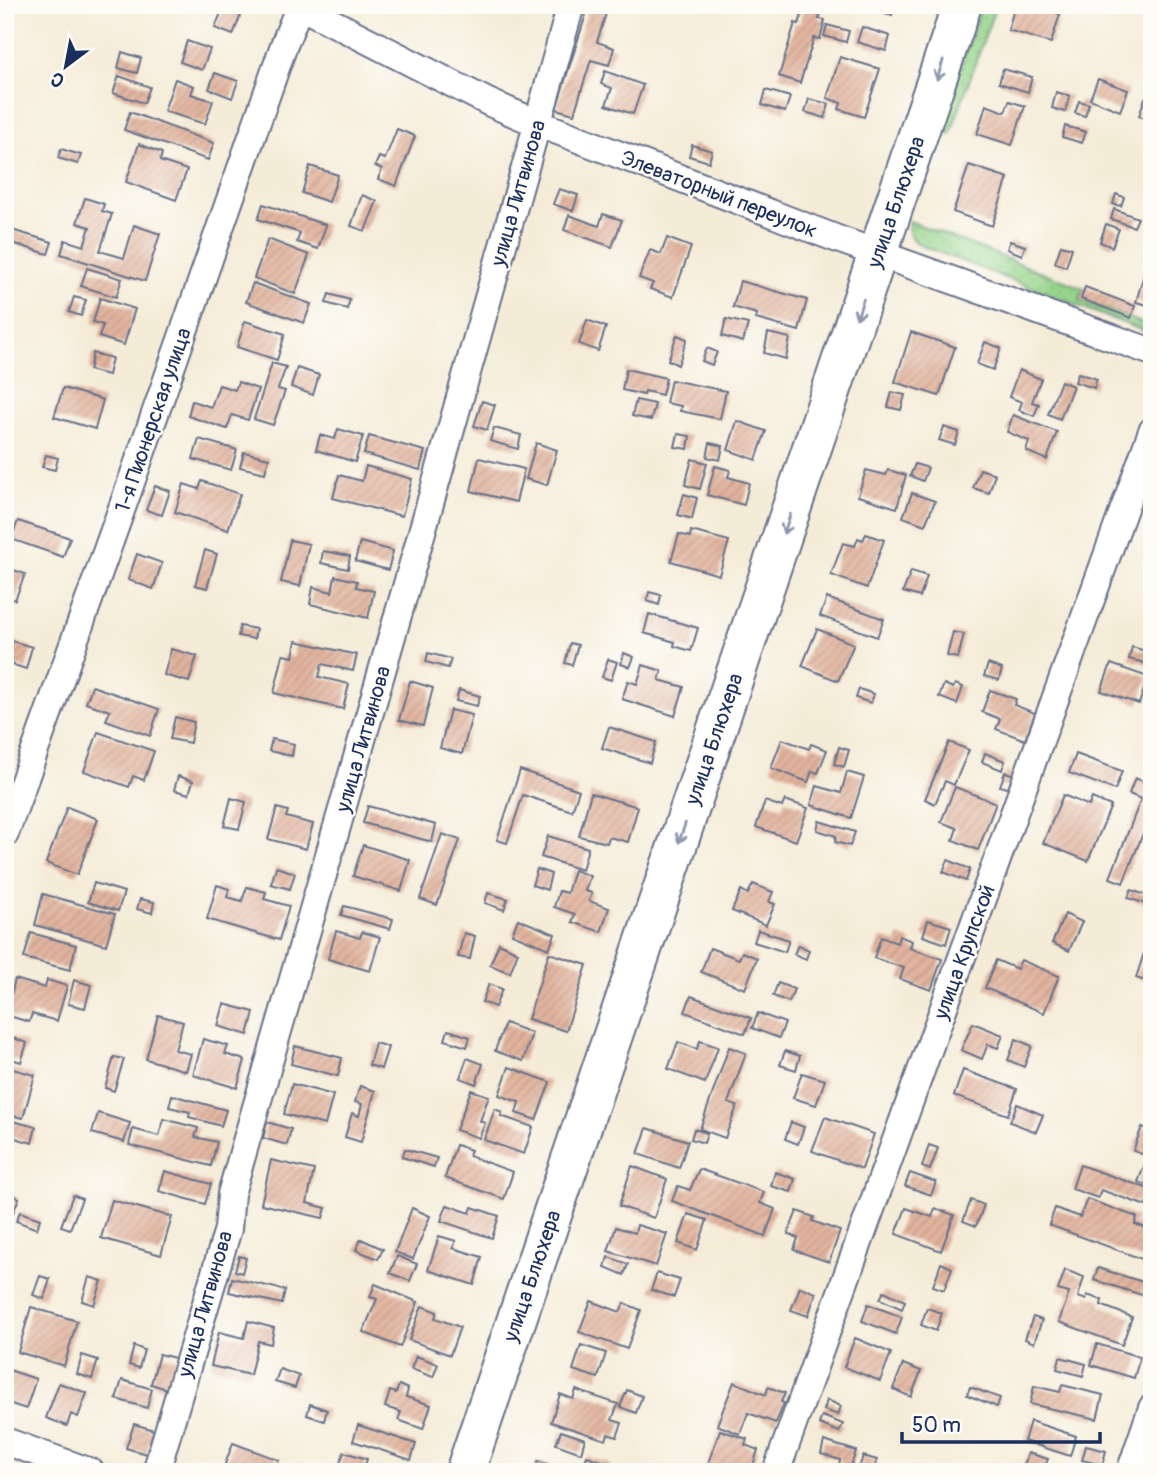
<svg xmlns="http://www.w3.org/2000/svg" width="1157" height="1477" font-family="Pangolin,sans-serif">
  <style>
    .grass { fill: url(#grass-dots); stroke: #588274; stroke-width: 2 }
    .building { fill: url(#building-hatch) }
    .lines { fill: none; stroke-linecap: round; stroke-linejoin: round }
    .street-casing { stroke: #677189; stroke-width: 30 }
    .secondary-casing { stroke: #677189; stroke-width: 42 }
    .street { stroke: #fff; stroke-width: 26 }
    .secondary { stroke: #fff; stroke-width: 38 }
    .oneway { stroke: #8d97ae }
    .labels { text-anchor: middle; stroke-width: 5; stroke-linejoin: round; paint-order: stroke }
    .street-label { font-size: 21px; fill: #1b2f5e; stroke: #fdfcf7 }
  </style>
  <defs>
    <pattern id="grass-dots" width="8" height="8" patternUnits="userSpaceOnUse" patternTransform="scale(1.75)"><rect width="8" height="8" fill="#96d58b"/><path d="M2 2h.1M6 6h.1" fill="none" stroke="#81b77a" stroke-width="1.8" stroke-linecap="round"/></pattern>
    <pattern id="building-hatch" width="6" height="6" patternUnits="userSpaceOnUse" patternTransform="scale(1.75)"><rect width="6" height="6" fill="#e2b49e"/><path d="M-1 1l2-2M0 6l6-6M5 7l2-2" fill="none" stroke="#c19b8a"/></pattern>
  </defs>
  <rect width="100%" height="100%" fill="#fdfcf7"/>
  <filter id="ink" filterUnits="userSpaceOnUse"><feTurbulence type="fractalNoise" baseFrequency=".0143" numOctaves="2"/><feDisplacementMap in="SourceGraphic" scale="14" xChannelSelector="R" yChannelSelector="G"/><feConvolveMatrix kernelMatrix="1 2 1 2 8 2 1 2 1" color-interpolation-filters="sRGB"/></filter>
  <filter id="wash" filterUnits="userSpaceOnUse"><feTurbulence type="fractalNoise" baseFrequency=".00686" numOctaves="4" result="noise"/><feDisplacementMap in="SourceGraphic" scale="28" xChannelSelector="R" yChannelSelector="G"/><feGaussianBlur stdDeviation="1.57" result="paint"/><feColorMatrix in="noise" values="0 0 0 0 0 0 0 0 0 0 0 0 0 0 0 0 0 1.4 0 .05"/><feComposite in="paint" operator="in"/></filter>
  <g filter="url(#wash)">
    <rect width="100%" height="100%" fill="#f5ecd8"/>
    <!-- grass -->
    <g class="grass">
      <polygon points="982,5 996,5 950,135 939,131"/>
      <path d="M909,221L1083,288L1080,300L1152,327V334L920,245C910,237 907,233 909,221Z"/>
    </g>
    <g id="blocks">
      <!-- building -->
      <g class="building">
        <polygon points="224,5 233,5 243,9 233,35 215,28"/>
        <polygon points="589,5 600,5 608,7 597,42 614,48 609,65 591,60 574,114 556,109"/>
        <polygon points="805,5 814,5 823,8 819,19 825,20 820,39 814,38 800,83 779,76 795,23 799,24"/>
        <polygon points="867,5 895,5 892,15 867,8"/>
        <polygon points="1015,5 1028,5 1060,14 1051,43 1008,30"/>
        <polygon points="827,25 849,31 846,42 824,36"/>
        <polygon points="862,27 890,36 886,51 857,42"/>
        <polygon points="187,41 210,49 202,70 180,62"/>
        <polygon points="122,52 141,58 137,73 118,68"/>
        <polygon points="840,57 880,69 864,117 839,109 841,103 827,98"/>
        <polygon points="1003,69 1032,77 1028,92 999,83"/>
        <polygon points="605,71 643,85 633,114 606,105 612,88 601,84"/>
        <polygon points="215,73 238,81 232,98 209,89"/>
        <polygon points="119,76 150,87 144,103 113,93"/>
        <polygon points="175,79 194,86 191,94 213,101 205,124 164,111"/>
        <polygon points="1098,79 1128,90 1120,111 1090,99"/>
        <polygon points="766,90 790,97 785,112 762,105"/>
        <polygon points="1056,92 1070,96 1065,112 1052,108"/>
        <polygon points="1145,98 1152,100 1152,120 1139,116"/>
        <polygon points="809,99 829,104 825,118 805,112"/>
        <polygon points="1009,101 1025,106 1012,145 977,134 986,105 1005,112"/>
        <polygon points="1079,101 1089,104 1085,116 1075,113"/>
        <polygon points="130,112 214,143 208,160 124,130"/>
        <polygon points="1065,126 1086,132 1082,143 1062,137"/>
        <polygon points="397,129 415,136 396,186 378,179 382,169 375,166 379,157 385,159"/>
        <polygon points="139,144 162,153 160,161 187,170 176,200 126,182"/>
        <polygon points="692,145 712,151 709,162 689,156"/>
        <polygon points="61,149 81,155 78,164 58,158"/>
        <polygon points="969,165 1008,178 992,226 953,212"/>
        <polygon points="310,166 338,175 329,202 302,193"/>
        <polygon points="559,189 578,195 573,211 553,204"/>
        <polygon points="1116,194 1124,197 1121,206 1113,204"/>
        <polygon points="362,195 377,201 365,231 351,226"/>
        <polygon points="85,198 104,204 102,211 112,214 100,251 124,258 134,225 160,234 145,281 61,254 65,240 84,246 90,227 77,223"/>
        <polygon points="263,204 326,225 318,249 297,242 300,233 258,219"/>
        <polygon points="1114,209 1138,218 1134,227 1111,219"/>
        <polygon points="603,214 622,220 612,247 564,230 569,215 599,226"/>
        <polygon points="1106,224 1119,229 1112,247 1100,242"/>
        <polygon points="5,228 52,242 48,254 5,241"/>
        <polygon points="667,238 691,247 673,297 650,289 653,283 639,278 650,250 661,254"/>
        <polygon points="268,239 309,255 295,294 254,278"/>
        <polygon points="1010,241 1025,246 1022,255 1007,249"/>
        <polygon points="1061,245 1072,248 1066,267 1055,263"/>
        <polygon points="1146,267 1152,269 1152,306 1136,302"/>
        <polygon points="87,268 122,279 116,297 81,286"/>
        <polygon points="740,281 807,300 799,331 756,319 757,314 733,307"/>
        <polygon points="253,283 311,304 304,323 246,302"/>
        <polygon points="1085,287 1135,306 1131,318 1081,299"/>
        <polygon points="329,294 350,300 347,309 326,303"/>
        <polygon points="74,297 86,300 81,316 69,312"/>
        <polygon points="100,298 135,309 124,345 99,337 103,325 93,322"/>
        <polygon points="726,319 748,324 743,342 722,336"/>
        <polygon points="587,320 606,327 598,351 579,344"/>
        <polygon points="245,321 285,334 277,360 237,347"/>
        <polygon points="911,332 955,347 939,396 895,382"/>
        <polygon points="768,333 790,338 786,359 764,353"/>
        <polygon points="677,335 687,339 678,365 668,360"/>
        <polygon points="985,342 1001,348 993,370 977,364"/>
        <polygon points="707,348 717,352 712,365 702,361"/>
        <polygon points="93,353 112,358 108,375 89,370"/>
        <polygon points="272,363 286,367 278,389 285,391 273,425 254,419"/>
        <polygon points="297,368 319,375 313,395 291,387"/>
        <polygon points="626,369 666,378 662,395 645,391 644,395 622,390"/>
        <polygon points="1019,370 1041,379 1032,402 1039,404 1034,416 1019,410 1022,402 1009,397"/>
        <polygon points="1078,373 1097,379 1094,388 1075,382"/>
        <polygon points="671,380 726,391 720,419 680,411 681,406 666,403"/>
        <polygon points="1061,381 1073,386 1060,419 1048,414"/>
        <polygon points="238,382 258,389 248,420 232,415 227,429 188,416 192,401 211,407 219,385 235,390"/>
        <polygon points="63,388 103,400 95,429 54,417"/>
        <polygon points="892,392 905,395 901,410 888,407"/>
        <polygon points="636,400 655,404 651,420 632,416"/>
        <polygon points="482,401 495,405 487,430 474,426"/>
        <polygon points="1013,415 1057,432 1047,460 1026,451 1029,441 1007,432"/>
        <polygon points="737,421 766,431 756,460 728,450"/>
        <polygon points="944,427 959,432 955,445 939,440"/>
        <polygon points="494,428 521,435 518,449 490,441"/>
        <polygon points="338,429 363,436 355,462 316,450 320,435 335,439"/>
        <polygon points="678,434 690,436 688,449 675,447"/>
        <polygon points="369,436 425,451 420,470 364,454"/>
        <polygon points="199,439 237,450 231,470 193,459"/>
        <polygon points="536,443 557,450 547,485 526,479"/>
        <polygon points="710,443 723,446 720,460 707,457"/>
        <polygon points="244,452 269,458 265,473 240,467"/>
        <polygon points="46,455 58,458 55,470 42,467"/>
        <polygon points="479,458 524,469 516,502 471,491"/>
        <polygon points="692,459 707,463 700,489 685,485"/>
        <polygon points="915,464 928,468 923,481 910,476"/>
        <polygon points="366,466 412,479 402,516 333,498 339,475 362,481"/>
        <polygon points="715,466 730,470 728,477 749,483 744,505 707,495"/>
        <polygon points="980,469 995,474 989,493 973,488"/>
        <polygon points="866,470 886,475 888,470 906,475 897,508 858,496"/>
        <polygon points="202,481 240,494 228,530 175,512 184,484 199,489"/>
        <polygon points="155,486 170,491 162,515 146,510"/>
        <polygon points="912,493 935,501 925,525 903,517"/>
        <polygon points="684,494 697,498 692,519 678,515"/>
        <polygon points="18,521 70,538 63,557 11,539"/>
        <polygon points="691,531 729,541 719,575 671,561 679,534 690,537"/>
        <polygon points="866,534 884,540 867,588 831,575 843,543 855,546 858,538 863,540"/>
        <polygon points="290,540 309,544 300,586 281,582"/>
        <polygon points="360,542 393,551 388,570 355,561"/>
        <polygon points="205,550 217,554 207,588 195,585"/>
        <polygon points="323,551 350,556 348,569 321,563"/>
        <polygon points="137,554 162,563 153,589 128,580"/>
        <polygon points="5,567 25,574 15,600 5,596"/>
        <polygon points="911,571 927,576 920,597 903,592"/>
        <polygon points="335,576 357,581 356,587 374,591 368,618 310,604 313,587 332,592"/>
        <polygon points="649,592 661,595 659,605 647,601"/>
        <polygon points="827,598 884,619 877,637 820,616"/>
        <polygon points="649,614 698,628 691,651 674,646 675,642 644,633"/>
        <polygon points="240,626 256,629 254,639 238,636"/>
        <polygon points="817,629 854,644 838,681 802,666"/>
        <polygon points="953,632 964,634 958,658 947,656"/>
        <polygon points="5,639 32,647 26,669 5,662"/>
        <polygon points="296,641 357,655 353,671 322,664 319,677 349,684 343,709 274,693 283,655 293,657"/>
        <polygon points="570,643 578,645 572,665 565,663"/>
        <polygon points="1132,647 1152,653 1152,665 1129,659"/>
        <polygon points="171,649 197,656 189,682 164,675"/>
        <polygon points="428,653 451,659 448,668 426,662"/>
        <polygon points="624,653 634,657 630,667 621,664"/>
        <polygon points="608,659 617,662 611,680 602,677"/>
        <polygon points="988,664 1002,669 999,680 984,676"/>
        <polygon points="1111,664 1148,677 1139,704 1101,691"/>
        <polygon points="643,665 662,671 659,680 684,687 675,716 622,699 628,681 637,684"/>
        <polygon points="410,681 433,688 423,726 399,720"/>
        <polygon points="944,684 953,688 955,684 963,687 957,704 939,697"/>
        <polygon points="92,686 159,709 150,736 106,720 110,711 86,703"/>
        <polygon points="859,689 874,694 871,703 856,698"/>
        <polygon points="459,690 480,696 477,706 456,701"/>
        <polygon points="990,690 1016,699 1014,705 1035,713 1025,740 996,729 1000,719 982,712"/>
        <polygon points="450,710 472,715 462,754 440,748"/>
        <polygon points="175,717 194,722 190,743 170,739"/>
        <polygon points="609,727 656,742 650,763 602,748"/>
        <polygon points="98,732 154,751 144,780 133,776 129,787 84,771"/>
        <polygon points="272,739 294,744 292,756 269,751"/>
        <polygon points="782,739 809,749 811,744 827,750 818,773 812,771 808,782 771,768"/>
        <polygon points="949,742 969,750 954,785 945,781 935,804 925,799"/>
        <polygon points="839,747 849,750 844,767 834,764"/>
        <polygon points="985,753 1005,761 1002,770 982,762"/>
        <polygon points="1076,754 1122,771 1115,790 1069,773"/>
        <polygon points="520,770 579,790 572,811 523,795 507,843 497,840"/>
        <polygon points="847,772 864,777 851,818 811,805 817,786 841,793"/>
        <polygon points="1005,772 1015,775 1010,789 1000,786"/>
        <polygon points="178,776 193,781 189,794 174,790"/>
        <polygon points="1135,778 1152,785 1152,811 1123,883 1110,878 1141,799 1129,794"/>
        <polygon points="955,787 996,803 978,850 953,840 957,828 941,822"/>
        <polygon points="591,793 638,807 628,842 609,837 607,843 579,836"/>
        <polygon points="1063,795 1089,806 1092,798 1111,806 1088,861 1043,843"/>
        <polygon points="231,798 246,802 239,829 224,826"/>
        <polygon points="785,800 808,808 796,841 756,827 765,801 782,807"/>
        <polygon points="368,806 436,825 432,842 363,823"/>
        <polygon points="67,807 98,819 77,875 46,863"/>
        <polygon points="277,808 288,811 286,817 313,824 306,849 268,839"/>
        <polygon points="819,821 855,832 850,846 835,842 836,836 817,830"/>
        <polygon points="442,834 460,840 437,905 420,899"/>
        <polygon points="548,836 588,848 582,870 541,857"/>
        <polygon points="363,845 410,860 401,891 353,876"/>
        <polygon points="948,860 970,869 966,881 943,872"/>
        <polygon points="276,867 295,873 290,889 271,884"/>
        <polygon points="537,869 551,874 547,890 532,885"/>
        <polygon points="574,870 590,876 585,891 592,893 589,901 609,908 601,932 572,922 575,914 554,907 559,891 567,893"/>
        <polygon points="94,883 124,892 118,911 88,902"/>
        <polygon points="753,884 773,892 769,902 775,904 766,925 732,911 741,890 748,894"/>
        <polygon points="217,885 229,889 227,897 242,901 247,887 266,892 264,899 289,906 279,940 207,919"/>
        <polygon points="1131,890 1152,897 1152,906 1128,898"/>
        <polygon points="488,893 508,899 504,910 485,903"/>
        <polygon points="43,894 115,914 106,945 35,925"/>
        <polygon points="140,899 154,902 152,913 137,909"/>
        <polygon points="344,906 393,919 390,929 341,915"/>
        <polygon points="1065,914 1082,922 1069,951 1052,943"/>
        <polygon points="518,919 555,934 549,949 512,934"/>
        <polygon points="928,920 951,927 946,944 923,936"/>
        <polygon points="758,930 789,940 785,952 754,942"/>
        <polygon points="336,931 360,938 362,932 380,937 370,971 328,959"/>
        <polygon points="1151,931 1152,973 1149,982 1136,978"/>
        <polygon points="31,933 76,945 70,970 24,958"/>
        <polygon points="464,933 475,936 470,959 458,957"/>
        <polygon points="899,936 912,941 910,948 942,959 931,990 900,979 904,968 874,958 881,937 897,943"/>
        <polygon points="499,943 518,952 510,973 490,965"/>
        <polygon points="798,945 809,950 806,959 794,954"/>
        <polygon points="710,948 739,959 742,952 757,958 745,989 701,972"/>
        <polygon points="549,953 587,965 566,1031 528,1019"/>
        <polygon points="996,960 1017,969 1021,960 1059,976 1044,1013 985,988"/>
        <polygon points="15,979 45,988 47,980 67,986 57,1021 32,1014 29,1022 6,1015"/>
        <polygon points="74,980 91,985 85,1008 68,1004"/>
        <polygon points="778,983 794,989 789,1002 773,996"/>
        <polygon points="489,984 502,989 495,1007 482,1002"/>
        <polygon points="691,996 751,1018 745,1034 685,1012"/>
        <polygon points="224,1004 254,1012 248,1035 218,1026"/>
        <polygon points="758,1013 785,1023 779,1038 752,1028"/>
        <polygon points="158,1015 183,1022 175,1050 191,1054 186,1071 146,1059"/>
        <polygon points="505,1023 532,1033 523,1061 495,1051"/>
        <polygon points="973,1023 1003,1035 998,1048 988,1044 982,1059 961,1050"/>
        <polygon points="448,1030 470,1037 467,1047 445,1040"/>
        <polygon points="5,1035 27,1043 21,1062 5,1057"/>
        <polygon points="203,1039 228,1046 225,1054 245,1060 237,1088 193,1075"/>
        <polygon points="1016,1039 1032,1046 1024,1067 1008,1060"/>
        <polygon points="700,1041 718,1047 705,1083 668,1069 678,1042 697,1049"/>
        <polygon points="375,1043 388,1047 381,1069 369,1065"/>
        <polygon points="295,1046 342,1058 338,1076 291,1064"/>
        <polygon points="729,1047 746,1053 728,1103 737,1106 725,1138 700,1129"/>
        <polygon points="785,1051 800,1056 796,1070 780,1065"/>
        <polygon points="114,1057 124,1059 114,1091 105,1088"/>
        <polygon points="467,1058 483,1064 476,1084 460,1078"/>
        <polygon points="5,1067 35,1075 23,1118 5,1114"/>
        <polygon points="509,1067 550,1082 536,1120 516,1113 519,1102 499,1095"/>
        <polygon points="963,1070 1017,1089 1008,1115 954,1096"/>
        <polygon points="802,1073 825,1080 816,1105 793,1098"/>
        <polygon points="292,1084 333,1095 325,1125 284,1114"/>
        <polygon points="360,1086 375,1091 361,1142 345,1137 352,1113 359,1116 362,1104 355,1102"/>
        <polygon points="471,1090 489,1096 480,1121 485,1123 479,1138 456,1130"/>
        <polygon points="172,1095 226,1110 221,1126 189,1117 190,1112 169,1107"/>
        <polygon points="1017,1104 1043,1115 1036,1132 1010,1122"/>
        <polygon points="495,1109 502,1112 501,1116 533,1127 524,1154 484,1140"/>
        <polygon points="98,1113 130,1123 124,1142 92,1133"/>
        <polygon points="825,1117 874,1134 862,1169 812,1151"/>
        <polygon points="5,1119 36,1127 32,1143 5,1135"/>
        <polygon points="164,1119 198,1128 195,1137 217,1142 211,1166 129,1145 133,1129 159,1136"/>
        <polygon points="267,1122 291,1129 287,1145 263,1138"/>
        <polygon points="791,1122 804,1127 798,1144 785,1139"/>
        <polygon points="1142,1127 1152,1130 1152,1187 1138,1182 1148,1156 1133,1151"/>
        <polygon points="647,1128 688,1141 679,1168 638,1154"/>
        <polygon points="694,1129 707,1133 704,1143 691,1139"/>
        <polygon points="456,1145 471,1150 469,1156 513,1172 504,1199 445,1178"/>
        <polygon points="929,1145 938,1148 930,1170 922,1167"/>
        <polygon points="405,1149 437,1158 434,1167 402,1157"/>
        <polygon points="271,1160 314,1170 307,1203 326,1208 323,1218 261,1204"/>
        <polygon points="1080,1165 1152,1190 1152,1208 1101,1190 1098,1198 1072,1189"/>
        <polygon points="632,1166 667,1179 654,1218 619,1206"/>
        <polygon points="699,1169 764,1192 760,1203 775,1209 765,1236 672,1201 678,1186 690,1190"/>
        <polygon points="165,1171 211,1184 205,1204 159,1191"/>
        <polygon points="775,1172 795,1179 791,1192 771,1186"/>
        <polygon points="910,1173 936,1182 931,1195 905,1186"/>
        <polygon points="5,1192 19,1198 5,1232"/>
        <polygon points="73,1195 82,1199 70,1229 61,1226"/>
        <polygon points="1087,1199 1137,1217 1135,1224 1152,1230 1152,1256 1150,1262 1049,1225 1055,1208 1080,1217"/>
        <polygon points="112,1200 172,1217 161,1255 101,1238"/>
        <polygon points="971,1200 984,1205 976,1226 963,1221"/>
        <polygon points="447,1205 470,1213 472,1207 499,1216 492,1238 441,1221"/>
        <polygon points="412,1208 430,1216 413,1259 395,1252"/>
        <polygon points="906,1208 932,1217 935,1208 954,1215 941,1251 896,1234"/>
        <polygon points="797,1211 814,1217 812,1221 840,1231 829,1262 794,1250 798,1238 788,1234"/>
        <polygon points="20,1212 40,1219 37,1229 16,1221"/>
        <polygon points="688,1214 707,1220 697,1250 678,1243"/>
        <polygon points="637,1225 667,1234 656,1266 608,1251 616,1227 635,1233"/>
        <polygon points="439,1236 456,1241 453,1248 482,1257 474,1285 428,1270"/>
        <polygon points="361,1239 383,1249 378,1259 356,1250"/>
        <polygon points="239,1256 246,1258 242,1273 235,1271"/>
        <polygon points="397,1256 417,1264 410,1281 390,1273"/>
        <polygon points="608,1257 628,1264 624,1275 605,1267"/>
        <polygon points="941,1263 952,1268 944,1290 933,1286"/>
        <polygon points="1098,1268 1146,1283 1142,1295 1094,1280"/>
        <polygon points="1065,1270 1084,1277 1078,1297 1086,1300 1087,1295 1102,1300 1101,1305 1132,1317 1122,1345 1059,1322 1069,1293 1058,1290"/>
        <polygon points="657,1273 680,1280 674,1297 651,1290"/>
        <polygon points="40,1276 50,1279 44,1299 33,1295"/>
        <polygon points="89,1277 102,1281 94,1305 82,1301"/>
        <polygon points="232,1278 285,1290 282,1304 229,1292"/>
        <polygon points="375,1284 418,1302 400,1347 363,1332 377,1299 370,1297"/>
        <polygon points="800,1287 816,1293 808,1316 791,1310"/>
        <polygon points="884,1291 905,1301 902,1309 880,1299"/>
        <polygon points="591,1301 620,1312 624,1303 641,1310 627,1349 579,1332"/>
        <polygon points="868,1304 902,1317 896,1334 862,1321"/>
        <polygon points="422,1306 437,1312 435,1318 460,1327 450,1355 409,1340"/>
        <polygon points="31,1307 77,1321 64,1366 18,1352"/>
        <polygon points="927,1308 942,1313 936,1331 921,1325"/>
        <polygon points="1033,1317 1042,1320 1034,1343 1025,1339"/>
        <polygon points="248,1321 274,1328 271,1344 258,1341 250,1375 211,1366 219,1332 244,1338"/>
        <polygon points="855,1338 891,1353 880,1381 844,1367"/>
        <polygon points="1097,1344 1140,1357 1134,1378 1091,1365"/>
        <polygon points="581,1345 606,1353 598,1378 573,1370"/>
        <polygon points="134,1346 144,1350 139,1368 129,1365"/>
        <polygon points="159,1354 179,1359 170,1390 151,1384"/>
        <polygon points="82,1355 98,1360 92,1379 77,1374"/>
        <polygon points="416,1356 438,1364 433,1377 411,1369"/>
        <polygon points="1060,1357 1086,1364 1083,1376 1057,1369"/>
        <polygon points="903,1364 921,1371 911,1397 893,1389"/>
        <polygon points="280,1369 299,1376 295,1388 275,1382"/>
        <polygon points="9,1370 36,1379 26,1409 5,1402 5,1379"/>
        <polygon points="122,1380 152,1389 147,1408 116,1399"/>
        <polygon points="734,1382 766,1395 768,1387 785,1393 781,1402 784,1403 776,1423 748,1413 740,1434 717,1425"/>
        <polygon points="59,1383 87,1393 78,1417 71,1414 67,1426 46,1418"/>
        <polygon points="399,1385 408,1389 406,1397 431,1405 423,1429 398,1420 401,1412 385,1407 390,1391 396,1393"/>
        <polygon points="1062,1385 1103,1395 1097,1419 1030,1404 1034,1386 1060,1392"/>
        <polygon points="970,1387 1000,1398 997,1407 967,1395"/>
        <polygon points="576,1390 618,1404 612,1420 622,1423 617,1437 608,1434 606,1440 551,1422 560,1394 573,1399"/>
        <polygon points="627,1390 642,1396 636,1413 620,1407"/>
        <polygon points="827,1400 841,1406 838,1415 824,1410"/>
        <polygon points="310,1404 327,1410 324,1421 307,1415"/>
        <polygon points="822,1416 843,1424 839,1432 819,1424"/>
        <polygon points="1030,1421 1076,1436 1070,1456 1024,1441"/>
        <polygon points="134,1424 154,1430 146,1454 126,1448"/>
        <polygon points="358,1425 416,1444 411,1460 353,1441"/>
        <polygon points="720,1430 747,1439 745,1445 758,1450 751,1472 724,1472 707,1466"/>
        <polygon points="561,1431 585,1439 581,1453 556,1444"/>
        <polygon points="824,1441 856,1451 850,1469 839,1465 840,1460 821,1454"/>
        <polygon points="233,1443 279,1460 275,1472 222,1472"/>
        <polygon points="1086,1446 1106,1451 1102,1465 1082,1460"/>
        <polygon points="344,1452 367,1459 363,1472 337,1472"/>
        <polygon points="1028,1453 1048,1459 1044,1469 1050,1472 1022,1472"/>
        <polygon points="587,1456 611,1464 608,1472 581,1472"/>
        <polygon points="863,1456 877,1460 873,1472 858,1471"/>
        <polygon points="538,1461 567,1471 567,1472 534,1472"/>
      </g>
    </g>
  </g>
  <g filter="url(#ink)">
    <use href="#blocks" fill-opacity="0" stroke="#677189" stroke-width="2"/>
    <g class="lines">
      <defs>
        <g id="street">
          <polyline points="300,6 490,103 537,123 835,238 1152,352"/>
          <polyline points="5,834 127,494 284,45 300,5"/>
          <polyline points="5,1441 91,1472"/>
          <polyline points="156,1472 228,1229 231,1194 418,546 571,5"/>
          <polyline points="776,1472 1152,431"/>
          <polyline points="1130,1472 1152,1408"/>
        </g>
        <polyline id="secondary" points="465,1472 962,5"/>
      </defs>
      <!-- street casing -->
      <use href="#street" class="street-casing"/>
      <!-- secondary casing -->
      <use href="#secondary" class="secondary-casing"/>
      <!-- street -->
      <use href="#street" class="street"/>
      <!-- secondary -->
      <use href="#secondary" class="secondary"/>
    </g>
    <!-- one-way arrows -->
    <defs><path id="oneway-shaft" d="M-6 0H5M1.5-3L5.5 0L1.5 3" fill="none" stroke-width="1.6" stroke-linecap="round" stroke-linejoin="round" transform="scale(1.75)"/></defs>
    <g class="oneway">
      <use href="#oneway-shaft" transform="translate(940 70) rotate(108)"/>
      <use href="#oneway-shaft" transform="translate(860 309) rotate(109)"/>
      <use href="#oneway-shaft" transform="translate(787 524) rotate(109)"/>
      <use href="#oneway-shaft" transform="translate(682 833) rotate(109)"/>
    </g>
  </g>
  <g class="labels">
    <!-- street labels -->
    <g class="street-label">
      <text transform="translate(518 193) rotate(-74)" y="7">улица Литвинова</text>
      <text transform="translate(719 194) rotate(21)" y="7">Элеваторный переулок</text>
      <text transform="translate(896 202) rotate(-71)" y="7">улица Блюхера</text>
      <text transform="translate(153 420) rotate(-71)" y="7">1-я Пионерская улица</text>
      <text transform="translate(363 739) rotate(-74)" y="7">улица Литвинова</text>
      <text transform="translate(714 739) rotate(-71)" y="7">улица Блюхера</text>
      <text transform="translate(964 952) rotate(-70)" y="7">улица Крупской</text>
      <text transform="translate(532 1276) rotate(-71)" y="7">улица Блюхера</text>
      <text transform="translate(205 1304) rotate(-74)" y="7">улица Литвинова</text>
    </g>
  </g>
  <!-- margin -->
  <rect width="1157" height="1477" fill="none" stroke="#fdfcf7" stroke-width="28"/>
  <!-- north arrow -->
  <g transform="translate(66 66) rotate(212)" stroke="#fdfcf7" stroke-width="5" paint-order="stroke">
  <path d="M0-5L12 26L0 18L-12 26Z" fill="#1b2f5e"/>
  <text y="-10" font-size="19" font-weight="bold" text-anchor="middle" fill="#1b2f5e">С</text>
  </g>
  <!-- scale -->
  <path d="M902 1432v10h198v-10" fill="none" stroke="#1b2f5e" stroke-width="3.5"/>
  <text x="912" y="1432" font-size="21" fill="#1b2f5e" stroke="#fdfcf7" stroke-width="5" paint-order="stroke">50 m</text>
</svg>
